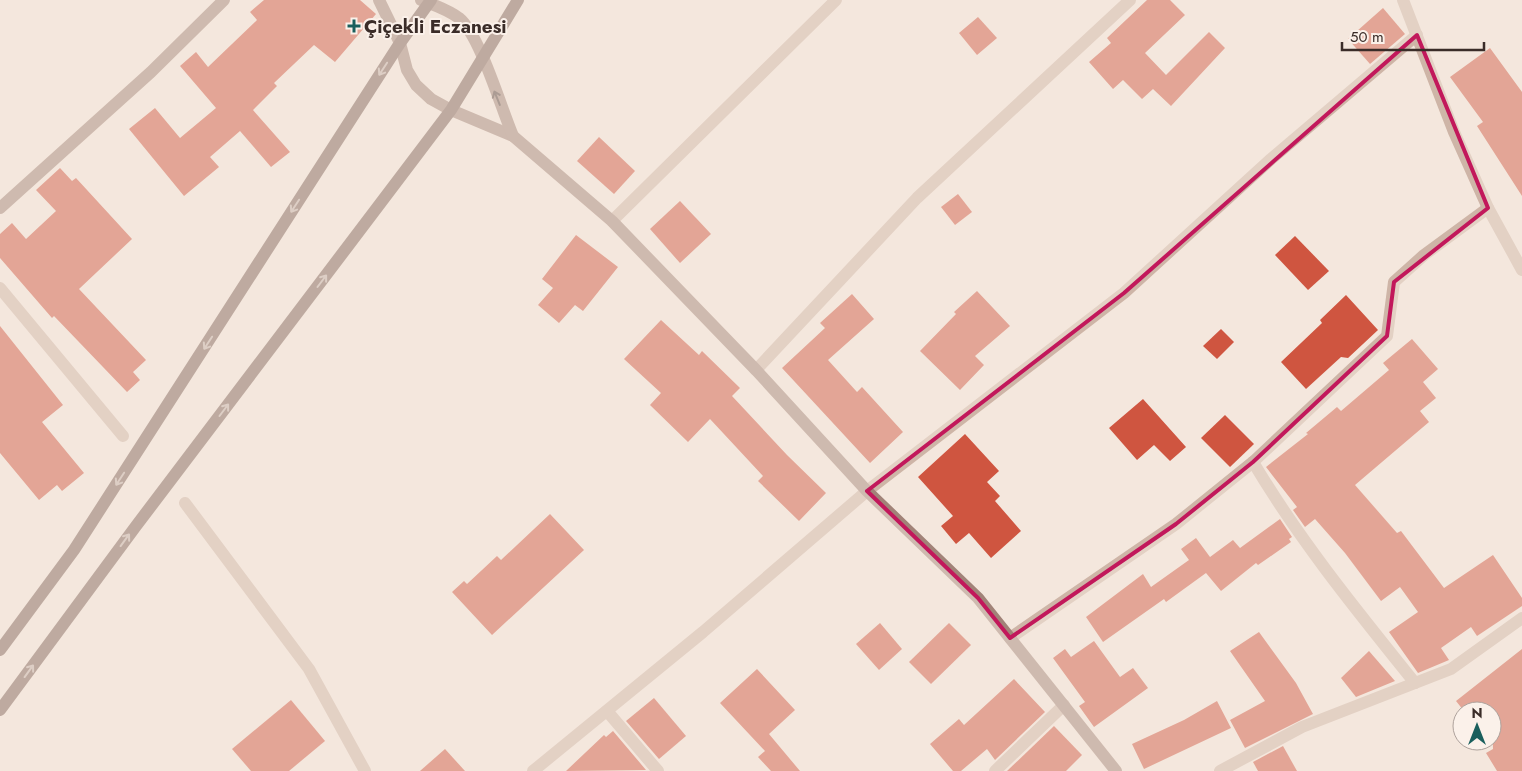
<svg xmlns="http://www.w3.org/2000/svg" width="1522" height="771" font-family="Jost,sans-serif">
  <style>
    .building { fill: #cf5540 }
    .lines { fill: none; stroke-linecap: round; stroke-linejoin: round }
    .street { stroke: #ceb5a7; stroke-width: 12 }
    .secondary { stroke: #a18378; stroke-width: 12 }
    .primary { stroke: #7d6158; stroke-width: 12 }
    .oneway { stroke: #c2b0a8 }
    .oneway2 { stroke: #54423c }
    .marked { fill: none; stroke: #c2185b; stroke-width: 4; stroke-linejoin: round }
    .poi-dot { fill: #1a5f5d; stroke: #fbf1ea; stroke-width: 2 }
    .labels { text-anchor: middle; stroke-width: 4; stroke-linejoin: round; paint-order: stroke }
    .poi-label { font-size: 19px; font-weight: bold; fill: #3a2c28; stroke: #fbf1ea; text-anchor: start }
  </style>
  <rect width="100%" height="100%" fill="#f4e7dd"/>
  <!-- building -->
  <g class="building">
    <polygon points="264,0 360,0 376,14 335,62 314,45 274,83 277,86 253,110 290,152 271,167 240,131 210,157 219,167 184,196 129,129 155,108 180,138 216,108 180,66 196,52 208,67 257,20 250,12"/>
    <polygon points="1147,0 1170,0 1185,15 1145,53 1166,75 1209,32 1225,48 1171,106 1153,89 1142,99 1123,80 1113,89 1089,62 1111,43 1107,38"/>
    <polygon points="1383,8 1405,34 1370,64 1348,39"/>
    <polygon points="978,17 997,38 977,55 959,33"/>
    <polygon points="1490,48 1522,92 1522,196 1477,126 1483,122 1450,77"/>
    <polygon points="599,137 635,171 614,194 577,161"/>
    <polygon points="60,168 72,181 76,178 132,239 79,289 146,360 133,372 140,380 127,392 54,316 52,318 0,258 0,234 12,223 26,239 56,211 36,190"/>
    <polygon points="958,194 972,212 955,225 941,207"/>
    <polygon points="680,201 711,234 680,263 650,229"/>
    <polygon points="576,235 618,267 583,311 575,305 559,323 538,305 553,288 542,279"/>
    <polygon points="1295,236 1329,271 1308,290 1275,255"/>
    <polygon points="977,291 1010,326 975,356 984,365 960,390 920,351 956,314 954,312"/>
    <polygon points="852,294 874,319 828,360 857,392 862,387 903,432 870,463 782,368 825,328 820,323"/>
    <polygon points="1346,295 1378,330 1348,358 1341,357 1306,389 1281,362 1322,323 1320,320"/>
    <polygon points="661,320 699,355 702,351 740,388 732,396 787,455 826,493 799,521 758,481 763,476 710,419 688,442 650,405 661,393 624,359"/>
    <polygon points="0,326 63,405 42,422 84,473 62,491 57,485 39,500 0,453"/>
    <polygon points="1221,329 1234,342 1217,359 1203,346"/>
    <polygon points="1412,339 1438,369 1423,382 1436,398 1420,411 1429,422 1355,485 1397,533 1401,531 1444,588 1493,555 1522,598 1522,606 1477,636 1471,627 1441,648 1449,660 1418,673 1389,632 1418,612 1400,587 1381,601 1345,553 1315,519 1305,527 1293,510 1297,507 1266,467 1308,434 1306,433 1337,407 1341,411 1389,370 1383,363"/>
    <polygon points="1143,399 1186,447 1170,461 1154,445 1137,460 1109,428"/>
    <polygon points="1225,415 1254,444 1230,467 1201,438"/>
    <polygon points="965,434 999,471 987,482 1000,496 995,501 1021,531 991,558 969,533 956,544 941,526 953,516 918,477"/>
    <polygon points="550,514 584,550 492,635 452,592 464,581 467,584 497,556 501,560"/>
    <polygon points="1280,519 1292,537 1289,539 1291,542 1258,565 1256,563 1221,591 1206,573 1166,602 1164,599 1103,642 1086,617 1143,574 1151,587 1189,560 1181,549 1196,538 1210,557 1233,540 1240,548"/>
    <polygon points="880,623 902,649 879,670 856,644"/>
    <polygon points="949,623 971,645 931,684 909,662"/>
    <polygon points="1259,632 1296,683 1313,714 1245,748 1230,720 1265,701 1230,651"/>
    <polygon points="1094,641 1120,677 1133,668 1148,688 1094,727 1079,706 1085,702 1053,658 1065,649 1071,657"/>
    <polygon points="1522,649 1522,771 1497,771 1486,753 1493,749 1492,711 1464,711 1456,701"/>
    <polygon points="1369,651 1395,681 1356,697 1341,678"/>
    <polygon points="757,669 795,710 769,734 800,771 771,771 758,757 765,751 720,703"/>
    <polygon points="1014,679 1045,712 995,760 987,749 961,771 953,771 930,744 959,719 964,725"/>
    <polygon points="654,698 686,736 659,759 626,721"/>
    <polygon points="291,700 325,741 289,771 251,771 232,749"/>
    <polygon points="1217,701 1231,728 1144,769 1132,744 1184,720"/>
    <polygon points="1054,726 1082,755 1066,771 1007,771"/>
    <polygon points="613,731 646,770 566,771 604,735 606,737"/>
    <polygon points="1283,746 1297,771 1258,771 1253,762"/>
    <polygon points="445,749 465,771 420,771"/>
  </g>
  <g class="lines">
    <!-- street -->
    <g class="street">
      <polyline points="1403,0 1454,132 1488,208 1522,270"/>
      <polyline points="612,221 836,0"/>
      <polyline points="0,288 123,436"/>
      <polyline points="756,370 917,198 1130,0"/>
      <path d="M1253,462C1300,541 1358,612 1415,683"/>
      <polyline points="185,503 309,669 365,771"/>
      <polyline points="1010,638 1176,524 1253,462 1387,336 1394,282 1424,255 1488,208"/>
      <polyline points="607,711 658,771"/>
      <polyline points="533,771 703,632 867,491 1124,293 1271,159 1417,35"/>
      <polyline points="995,771 1064,705"/>
      <polyline points="1220,771 1302,727 1451,669 1522,618"/>
    </g>
    <!-- secondary -->
    <g class="secondary">
      <polyline points="379,0 400,43 407,70 416,85 431,99 451,110 513,136 612,221 756,370 867,491 978,598 1116,771"/>
      <path d="M421,0C434,5 447,9 459,18C480,35 501,108 513,136"/>
      <polyline points="0,208 151,72 224,0"/>
    </g>
    <!-- primary -->
    <g class="primary">
      <polyline points="0,650 74,550 400,43 431,0"/>
      <polyline points="0,710 136,526 451,110 518,0"/>
    </g>
  </g>
  <!-- one-way arrows -->
  <defs><path id="oneway-shaft" d="M-6 0H5M1.5-3L5.5 0L1.5 3" fill="none" stroke-width="1.6" stroke-linecap="round" stroke-linejoin="round" transform="scale(1.25)"/></defs>
  <g class="oneway">
    <use href="#oneway-shaft" transform="translate(383 69) rotate(123)"/>
    <use href="#oneway-shaft" transform="translate(295 206) rotate(123)"/>
    <use href="#oneway-shaft" transform="translate(322 281) rotate(-53)"/>
    <use href="#oneway-shaft" transform="translate(208 343) rotate(123)"/>
    <use href="#oneway-shaft" transform="translate(224 410) rotate(-53)"/>
    <use href="#oneway-shaft" transform="translate(120 479) rotate(123)"/>
    <use href="#oneway-shaft" transform="translate(125 540) rotate(-54)"/>
    <use href="#oneway-shaft" transform="translate(29 671) rotate(-54)"/>
  </g>
  <use class="oneway2" href="#oneway-shaft" transform="translate(497 98) rotate(-112)"/>
  <!-- marked area -->
  <path d="M0 0H1522V771H0ZM1417,35L1488,208L1394,282L1387,336L1253,462L1176,524L1010,638L978,598L867,491L1124,293Z" fill="#f4e7dd" fill-opacity=".55" fill-rule="evenodd"/>
  <path class="marked" d="M1417,35L1488,208L1394,282L1387,336L1253,462L1176,524L1010,638L978,598L867,491L1124,293Z"/>
  <!-- markers -->
  <path class="poi-dot" d="M351.5 18.5h5v5h5v5h-5v5h-5v-5h-5v-5h5z"/>
  <g class="labels">
    <!-- poi labels -->
    <g class="poi-label">
      <text x="364" y="33">Çiçekli Eczanesi</text>
    </g>
  </g>
  <!-- north arrow -->
  <g transform="translate(1477 726)"><circle r="24" fill="#fbf1ea" stroke="#aea29c"/>
  <path d="M0-4L9 19L0 12L-9 19Z" fill="#1a5f5d"/>
  <text y="-8" font-size="14" font-weight="bold" text-anchor="middle" fill="#3a2c28">N</text>
  </g>
  <!-- scale -->
  <path d="M1342 42v8h142v-8" fill="none" stroke="#3a2c28" stroke-width="2.5"/>
  <text x="1350" y="42" font-size="15" fill="#3a2c28" stroke="#fbf1ea" stroke-width="4" paint-order="stroke">50 m</text>
</svg>
